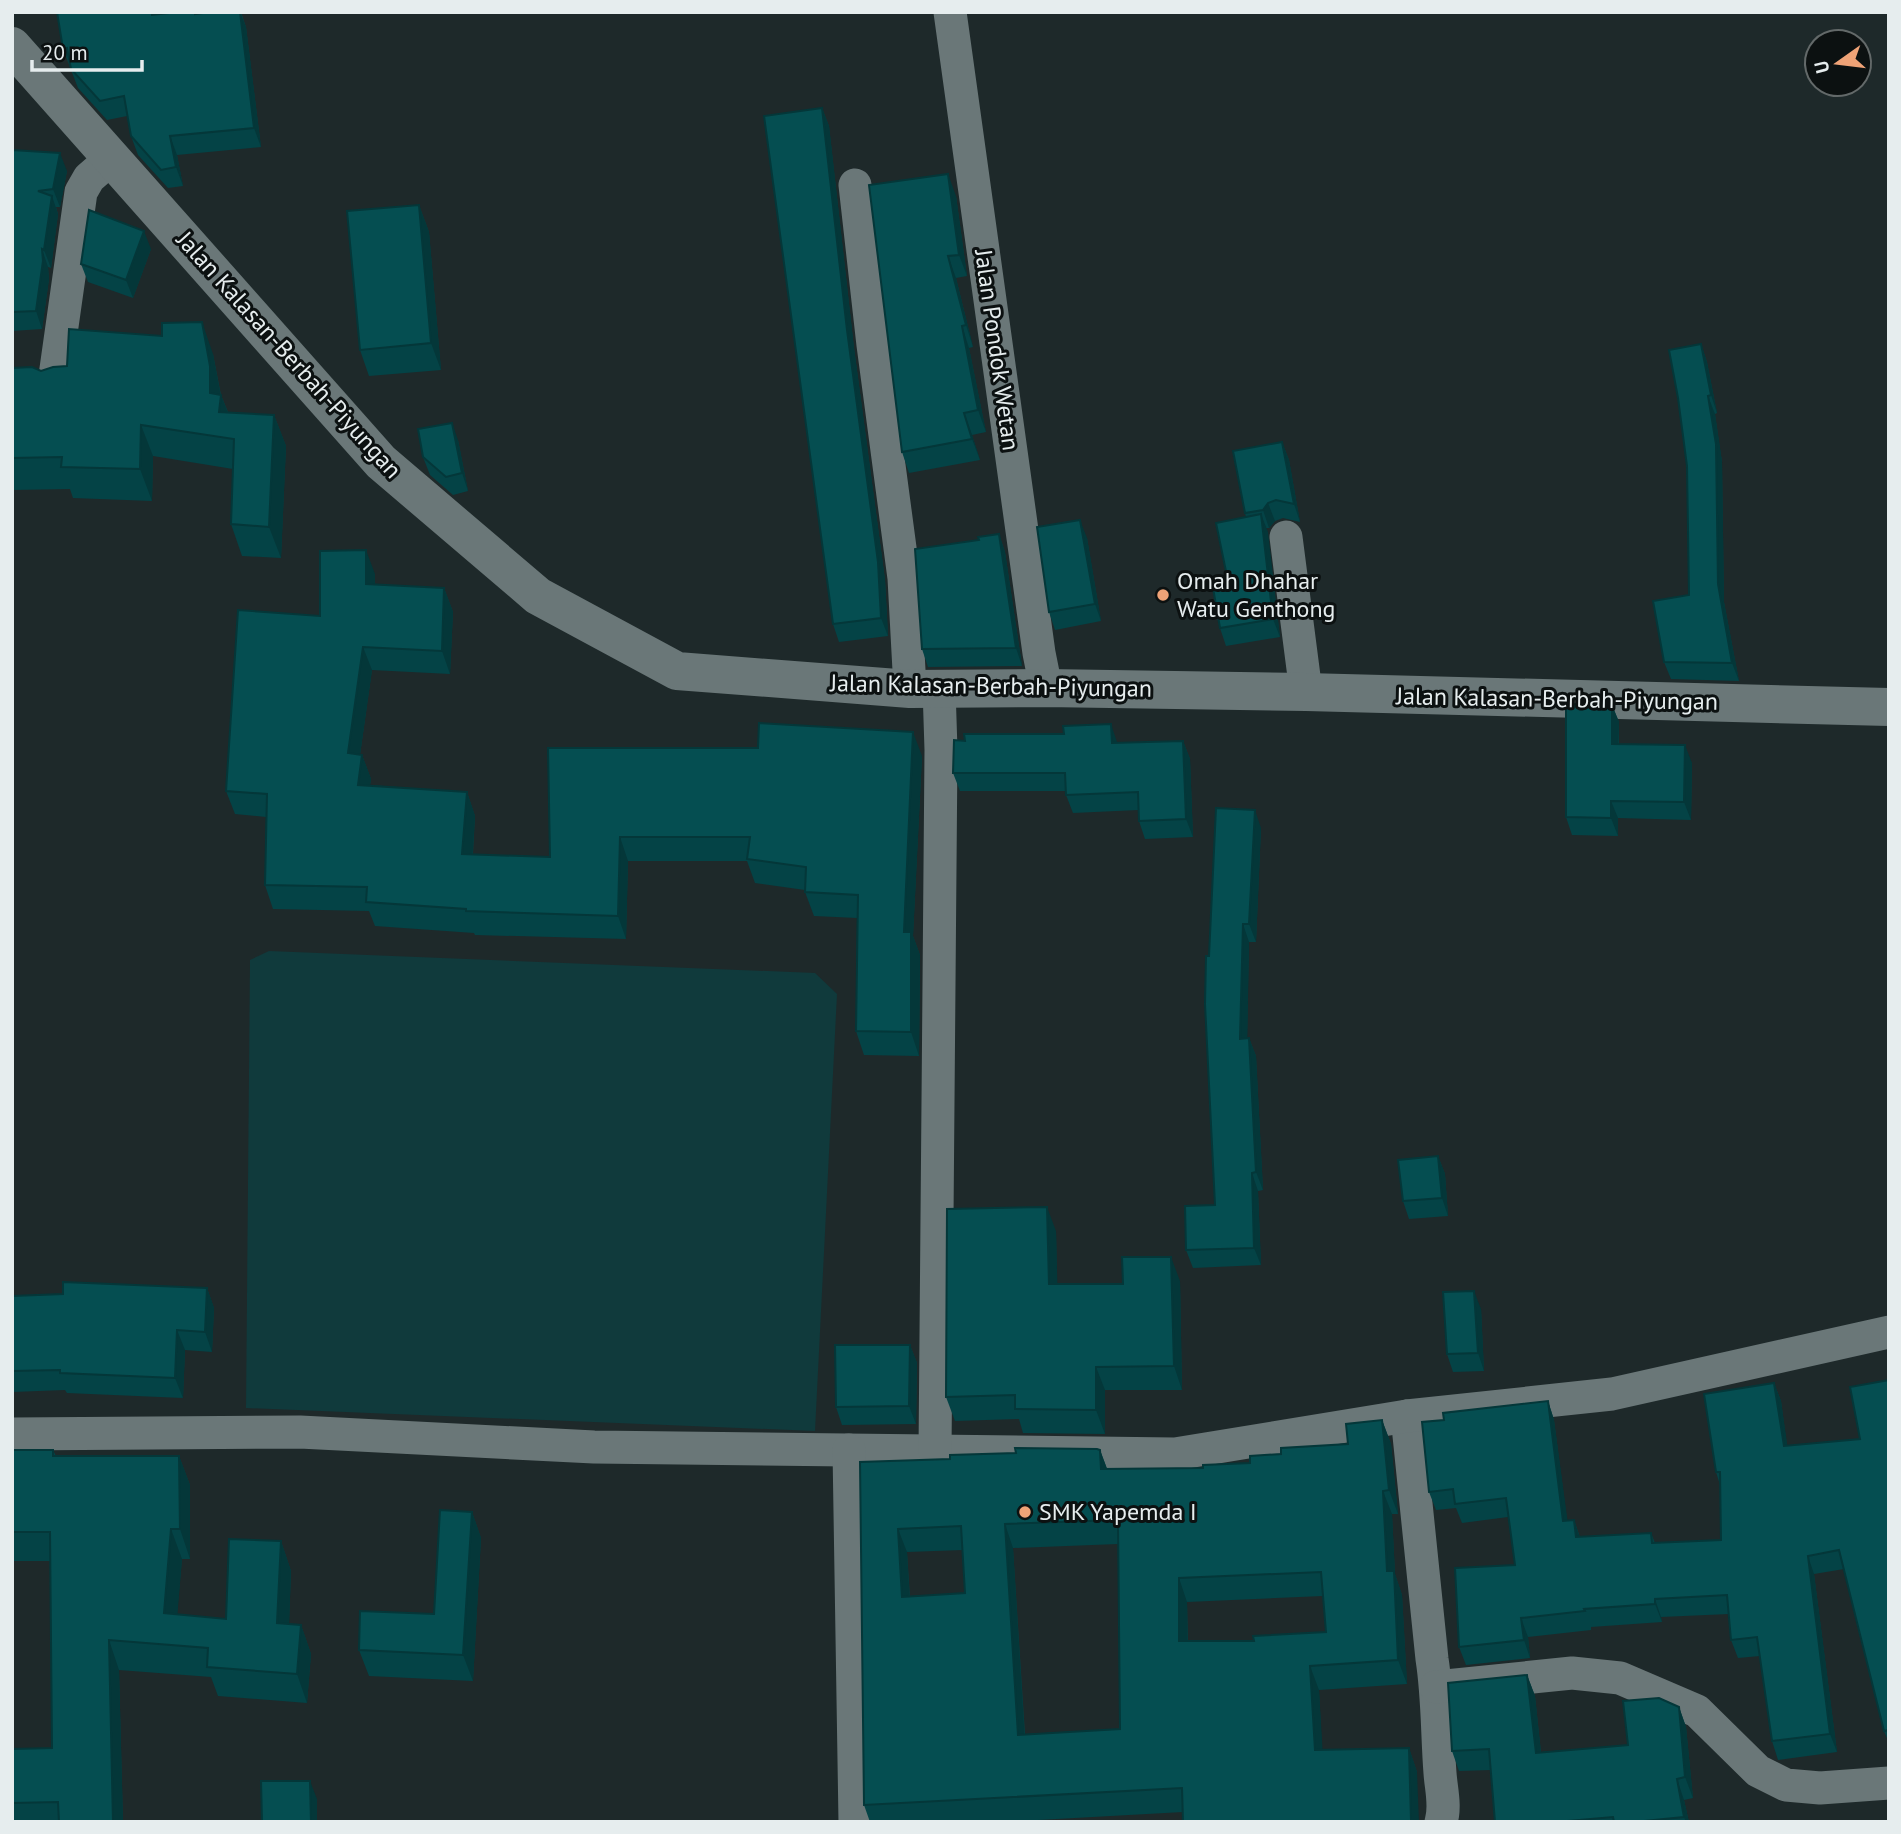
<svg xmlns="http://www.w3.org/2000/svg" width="1901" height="1834" font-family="'PT Sans',sans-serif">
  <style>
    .green { fill: #103a3c }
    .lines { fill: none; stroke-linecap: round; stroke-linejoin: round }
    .minor { stroke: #6a7778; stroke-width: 33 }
    .tertiary { stroke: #6a7778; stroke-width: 38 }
    .wall { fill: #044346; fill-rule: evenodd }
    .shaded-wall { fill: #043739 }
    .building { fill: #054e51; stroke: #043739; stroke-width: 2; fill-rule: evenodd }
    .poi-dot { fill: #efa377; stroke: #0c1111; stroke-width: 2.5 }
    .labels { text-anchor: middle; stroke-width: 6; stroke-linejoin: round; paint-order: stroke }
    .street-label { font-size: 24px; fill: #e6edee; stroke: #0c1111 }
    .poi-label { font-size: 24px; fill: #e6edee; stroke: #0c1111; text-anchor: start }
  </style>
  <rect width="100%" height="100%" fill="#1e292a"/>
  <!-- green -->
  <polygon class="green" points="269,951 815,973 837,994 815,1431 246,1408 250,960"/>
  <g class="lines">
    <!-- minor -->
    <g class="minor">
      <polyline points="950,12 1039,653 1046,688"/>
      <polyline points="855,185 873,345 904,578 910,689"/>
      <polyline points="54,383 81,192 89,178 112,158"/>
      <polyline points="1286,537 1306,692"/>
      <path d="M1407,1416L1432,1659C1438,1697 1437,1735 1440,1773C1441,1789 1446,1806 1441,1822"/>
      <polyline points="12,1434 300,1432 594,1447 1175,1454 1407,1416 1612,1394 1889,1332"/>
      <polyline points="849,1450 855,1822"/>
      <polyline points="935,1452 941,750 939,688"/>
      <polyline points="1436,1687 1572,1673 1620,1678 1697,1711 1758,1771 1786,1785 1820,1788 1889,1783"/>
    </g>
    <!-- tertiary -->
    <polyline class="tertiary" points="12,46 381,462 538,596 677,671 910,689 1046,688 1306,692 1889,707"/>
  </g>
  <!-- wall -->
  <g class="wall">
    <polygon points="57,12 155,12 155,15 196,14 210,12 241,12 246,27 261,147 177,155 183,186 168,188 138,155 131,136 127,116 107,120 78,88 63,49"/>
    <polygon points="822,108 829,126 854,348 885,580 888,636 839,642 833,624"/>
    <polygon points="12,150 67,171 60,207 56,207 58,214 51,268 48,267 49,279 42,329 12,331"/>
    <polygon points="956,196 967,276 956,278 973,347 969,348 986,432 972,435 980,460 909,473 902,452"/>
    <polygon points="419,205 429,232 441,370 369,376 360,350"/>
    <polygon points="151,249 133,298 88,282 81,264"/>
    <polygon points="1701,344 1707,362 1717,413 1715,414 1722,462 1724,602 1739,681 1671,679 1664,662 1689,595"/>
    <polygon points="213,354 221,395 228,412 274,415 286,446 281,558 242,556 231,524 233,469 153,456 152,501 73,498 70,489 12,490 12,368 41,371 67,366"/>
    <polygon points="458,440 468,491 453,495 430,475 423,457"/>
    <polygon points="1282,442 1289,460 1300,522 1283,518 1275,521 1269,528 1266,528 1280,637 1226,646 1220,628 1229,586 1246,517 1245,513"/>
    <polygon points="999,534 1005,552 1022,666 928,667 922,649 979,540"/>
    <polygon points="1087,538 1101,621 1055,630 1049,612"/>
    <polygon points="375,574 375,584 444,588 453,612 450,674 372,670 360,755 362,755 371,779 370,785 467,792 475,816 473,854 550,857 922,756 913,936 920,955 919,1056 864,1055 856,1031 857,918 814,916 805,892 805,890 755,883 747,861 628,861 626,939 475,935 474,933 375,926 369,911 273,909 265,885 266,817 235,814 226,791 320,616"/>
    <polygon points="1612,705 1619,722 1619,744 1692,763 1691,820 1618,818 1618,836 1572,835 1566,817"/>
    <polygon points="1183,741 1190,759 1193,837 1145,839 1139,821 1138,810 1073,813 1066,795 1066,791 960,791 953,773 1117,743"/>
    <polygon points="1261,828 1256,942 1249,942 1247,1038 1249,1038 1256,1056 1263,1190 1258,1191 1261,1265 1193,1268 1186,1250 1215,1205 1209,956"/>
    <polygon points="1438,1156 1445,1174 1448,1216 1409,1219 1403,1201"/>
    <polygon points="1056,1231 1057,1284 1123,1284 1180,1281 1182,1390 1105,1390 1105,1434 1023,1433 1019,1419 955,1421 946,1397"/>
    <polygon points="207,1288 214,1308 212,1352 185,1350 183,1398 67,1393 65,1390 12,1392 12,1296"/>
    <polygon points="1481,1309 1484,1371 1453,1372 1447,1354"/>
    <polygon points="910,1345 917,1363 916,1424 842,1425 836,1407"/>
    <polygon points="1889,1380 1889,1743 1884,1731 1844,1569 1814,1574 1837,1752 1778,1760 1772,1741 1760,1656 1738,1658 1731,1640 1729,1614 1661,1617 1662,1622 1591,1627 1591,1630 1528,1637 1530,1658 1466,1665 1459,1647 1515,1565 1508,1517 1462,1523 1456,1508 1436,1510 1429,1492 1444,1420 1548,1401 1554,1420 1567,1520 1574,1520 1580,1537 1651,1533 1655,1543 1721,1540 1720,1485 1716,1472 1774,1383 1781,1401 1787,1446 1860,1439"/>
    <path d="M1382,1420L1391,1444L1398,1514H1392L1395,1574L1402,1595L1407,1684L1319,1690L1322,1750L1409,1748L1417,1772L1183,1812L1002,1822H870L864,1805L860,1462L950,1459L1100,1450L1107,1469L1203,1468L1250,1463L1281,1454L1348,1444ZM1118,1544L1120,1729L1025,1734L1013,1548ZM963,1550L965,1593L910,1597L907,1552ZM1323,1596L1326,1632L1254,1641H1188L1187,1602Z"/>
    <polygon points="12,1450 53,1450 56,1456 179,1456 190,1485 190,1559 182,1559 177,1614 226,1619 281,1541 291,1571 289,1624 301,1625 311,1654 307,1703 218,1696 211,1677 119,1670 123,1822 12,1822 12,1749 52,1748 50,1561 12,1561"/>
    <polygon points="472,1512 481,1538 473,1681 369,1676 359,1650 434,1614"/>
    <polygon points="1527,1675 1535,1696 1541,1752 1628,1745 1679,1707 1686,1727 1693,1798 1684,1800 1689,1822 1495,1822 1491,1770 1459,1771 1452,1751"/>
  </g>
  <!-- shaded-wall -->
  <g class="shaded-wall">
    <polygon points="240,12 246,27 261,147 254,128"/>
    <polygon points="822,108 829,126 854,348 885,580 888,636 881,618"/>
    <polygon points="170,136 177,155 183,186 176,167"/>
    <polygon points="60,153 67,171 60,207 53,189"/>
    <polygon points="948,174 956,196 967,276 959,255"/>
    <polygon points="52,196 58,214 51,268 44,250"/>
    <polygon points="419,205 429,232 441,370 431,343"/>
    <polygon points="144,231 151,249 133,298 126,280"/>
    <polygon points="42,249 48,267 49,279 42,329 36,311"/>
    <polygon points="948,256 956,278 973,347 966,325"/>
    <polygon points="202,322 213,354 221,397 221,395 233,426 231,439 210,393"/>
    <polygon points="962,326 969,348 986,432 978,410"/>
    <polygon points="1701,344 1707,362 1717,413 1711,395"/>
    <polygon points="1708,396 1715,414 1722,462 1724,602 1739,681 1732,663 1718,584"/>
    <polygon points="964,413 972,435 980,460 972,439"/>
    <polygon points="274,415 286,446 281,558 269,527"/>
    <polygon points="452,423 458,440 468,491 462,473"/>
    <polygon points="141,425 153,456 152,501 140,469"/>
    <polygon points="1282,442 1289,460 1300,522 1294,504"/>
    <polygon points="1268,503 1275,521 1269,528 1263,510"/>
    <polygon points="1261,514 1268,532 1280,637 1273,619"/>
    <polygon points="1080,520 1087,538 1101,621 1095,604"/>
    <polygon points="999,534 1005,552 1022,666 1016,648"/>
    <polygon points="366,550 375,574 375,608 366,584"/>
    <polygon points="444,588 453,612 450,674 442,651"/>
    <polygon points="363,647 372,670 357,776 348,753"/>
    <polygon points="1612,705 1619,722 1618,762 1612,744"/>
    <polygon points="1111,724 1117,742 1118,761 1112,743"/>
    <polygon points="913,732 922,756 913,936 920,955 919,1056 911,1032 904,932"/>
    <polygon points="1183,741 1190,759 1193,837 1186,819"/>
    <polygon points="1685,745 1692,763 1691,820 1684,802"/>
    <polygon points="362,755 371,779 367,808 358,785"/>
    <polygon points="467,792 475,816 471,878 462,854"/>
    <polygon points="1611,801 1618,818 1618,836 1611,818"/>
    <polygon points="1255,810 1261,828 1256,942 1249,924"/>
    <polygon points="620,837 628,861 626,939 618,916"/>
    <polygon points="1243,924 1249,942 1247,1057 1240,1039"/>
    <polygon points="1249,1038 1256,1056 1263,1190 1256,1172"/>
    <polygon points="1438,1156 1445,1174 1448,1216 1442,1198"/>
    <polygon points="1252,1173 1258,1191 1261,1265 1254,1248"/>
    <polygon points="1047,1207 1056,1231 1058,1308 1049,1284"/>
    <polygon points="1171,1257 1180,1281 1182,1390 1174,1366"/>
    <polygon points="207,1288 214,1308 212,1352 205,1332"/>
    <polygon points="1474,1291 1481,1309 1484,1371 1478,1353"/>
    <polygon points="177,1330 185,1350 183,1398 175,1378"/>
    <polygon points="910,1345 917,1363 916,1424 909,1406"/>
    <polygon points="1096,1367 1105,1390 1105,1434 1096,1410"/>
    <polygon points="1774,1383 1781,1401 1790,1464 1784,1446"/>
    <polygon points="1548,1401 1554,1420 1570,1539 1563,1521"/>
    <polygon points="1382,1420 1391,1444 1398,1514 1389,1490"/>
    <polygon points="1100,1450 1109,1474 1101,1469"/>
    <polygon points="179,1456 190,1485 190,1559 180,1529"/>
    <polygon points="1383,1491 1392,1514 1395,1574 1402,1595 1407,1684 1398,1660 1387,1571"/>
    <polygon points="472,1512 481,1538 473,1681 463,1655"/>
    <polygon points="1574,1520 1580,1538 1576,1537"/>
    <polygon points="1005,1524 1013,1548 1026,1759 1018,1735"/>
    <polygon points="171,1529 182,1559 175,1643 164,1613"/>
    <polygon points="898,1529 907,1552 911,1621 902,1597"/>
    <polygon points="281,1541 291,1571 288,1652 277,1623"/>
    <polygon points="1808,1556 1814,1574 1837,1752 1830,1734"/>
    <polygon points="1179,1578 1187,1602 1188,1665 1179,1641"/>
    <polygon points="1655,1599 1661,1617 1662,1622 1655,1604"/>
    <polygon points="1521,1618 1528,1637 1530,1658 1524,1640"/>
    <polygon points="301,1625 311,1654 307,1703 297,1674"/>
    <polygon points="109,1640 119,1670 123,1822 113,1822"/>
    <polygon points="1310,1666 1319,1690 1324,1774 1315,1750"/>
    <polygon points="1527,1675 1535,1696 1543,1773 1536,1753"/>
    <polygon points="1679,1707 1686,1727 1693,1798 1685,1777"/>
    <polygon points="1409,1748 1417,1772 1419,1822 1411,1822"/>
    <polygon points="1677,1779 1684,1800 1689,1822 1686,1822 1684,1817"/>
    <polygon points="310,1781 317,1799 317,1822 311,1822"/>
  </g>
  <!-- building -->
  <g class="building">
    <polygon points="57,12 152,12 152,15 178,12 195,12 195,14 210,12 240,12 254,128 170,136 176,167 161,170 131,136 124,96 100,101 71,69 67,48 63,49"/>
    <polygon points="822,108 847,330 878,562 881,618 833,624 764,116"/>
    <polygon points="12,150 60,153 53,189 38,191 52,196 44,250 42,249 43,261 36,311 12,312"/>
    <polygon points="948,174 959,255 948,256 966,325 962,326 978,410 964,413 972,439 902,452 869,185"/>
    <polygon points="419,205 431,343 360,350 347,211"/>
    <polygon points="89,210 144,231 126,280 81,264"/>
    <polygon points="202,322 210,366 210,393 221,395 219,412 274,415 269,527 231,524 234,439 141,425 140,469 61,467 62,457 12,458 12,368 32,367 41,371 53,367 67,366 69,329 162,336 162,323"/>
    <polygon points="1701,344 1711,395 1708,396 1716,444 1718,584 1732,663 1664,662 1653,601 1689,595 1687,466 1678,398 1669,350"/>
    <polygon points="452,423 462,473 446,477 423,457 418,429"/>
    <polygon points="1282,442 1294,504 1276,500 1268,503 1263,510 1245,513 1233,451"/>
    <polygon points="1261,514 1273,619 1220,628 1213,588 1229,586 1216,523"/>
    <polygon points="1080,520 1095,604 1049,612 1037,527"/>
    <polygon points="999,534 1016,648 922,649 915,549 979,540 978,537"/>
    <polygon points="366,550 366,584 444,588 442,651 363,647 348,753 362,755 358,785 467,792 462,854 550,857 548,748 758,748 759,723 913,732 904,932 911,932 911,1032 856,1031 858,895 805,892 806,867 747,859 750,837 620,837 618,916 466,911 466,909 366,902 367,887 265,885 267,794 226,791 238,610 320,616 320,551"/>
    <polygon points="1566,704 1612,705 1612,744 1685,745 1684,802 1611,801 1611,818 1566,817"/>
    <polygon points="1111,724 1112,743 1183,741 1186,819 1139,821 1138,792 1066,795 1065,773 953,773 954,740 965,741 964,734 1064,734 1063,726"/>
    <polygon points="1216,808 1255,810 1249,924 1243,924 1240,1039 1249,1038 1256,1172 1252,1173 1254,1248 1186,1250 1185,1206 1215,1205 1205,1004 1206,956 1209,956"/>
    <polygon points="1438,1156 1442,1198 1403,1201 1398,1160"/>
    <polygon points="1047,1207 1049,1284 1123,1284 1122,1257 1171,1257 1174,1366 1096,1367 1096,1410 1015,1409 1015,1395 946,1397 947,1209"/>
    <polygon points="63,1282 207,1288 205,1332 177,1330 175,1378 60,1373 60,1370 12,1371 12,1296 63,1294"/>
    <polygon points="1474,1291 1478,1353 1447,1354 1443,1292"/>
    <polygon points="835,1345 910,1345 909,1406 836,1407"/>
    <polygon points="1889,1380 1889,1730 1884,1731 1839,1550 1808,1556 1830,1734 1772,1741 1757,1637 1731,1640 1727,1595 1655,1599 1655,1604 1584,1609 1585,1611 1521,1618 1524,1640 1459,1647 1455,1568 1515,1565 1506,1498 1455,1504 1453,1489 1429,1492 1422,1422 1444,1420 1443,1413 1548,1401 1563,1521 1574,1520 1576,1537 1651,1533 1652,1543 1721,1540 1720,1472 1716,1472 1704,1394 1774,1383 1784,1446 1860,1439 1850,1387"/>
    <path d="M1382,1420L1389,1490L1383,1491L1387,1571H1394L1398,1660L1310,1666L1315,1750L1409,1748L1411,1820H1418V1822H1183L1182,1788L864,1805L860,1462L950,1459V1455L1016,1453L1015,1448L1097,1449L1100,1450L1101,1469L1203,1468V1465L1250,1463V1456L1281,1454V1448L1348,1444L1346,1424ZM1118,1520L1120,1729L1018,1735L1005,1524ZM961,1526L965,1593L902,1597L898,1529ZM1321,1572L1326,1632L1253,1636L1254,1641H1179V1578Z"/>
    <polygon points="12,1450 53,1450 53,1456 179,1456 180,1529 171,1529 164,1613 226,1619 229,1539 281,1541 277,1623 301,1625 297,1674 207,1667 208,1648 109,1640 113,1822 59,1822 58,1802 12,1803 12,1749 52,1748 50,1532 12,1532"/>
    <polygon points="440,1510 472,1512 463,1655 359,1650 360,1611 434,1614"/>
    <polygon points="1527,1675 1536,1753 1628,1745 1623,1701 1659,1698 1679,1707 1685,1777 1677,1779 1684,1817 1634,1822 1614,1822 1613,1817 1556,1822 1495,1822 1489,1749 1452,1751 1448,1683"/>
    <polygon points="261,1781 310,1781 311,1822 262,1822"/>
  </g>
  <!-- markers -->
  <g class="poi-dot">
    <circle cx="1163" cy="595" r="7"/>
    <circle cx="1025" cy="1512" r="7"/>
  </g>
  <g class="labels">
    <!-- street labels -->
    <g class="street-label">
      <text transform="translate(997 350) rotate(82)" y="8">Jalan Pondok Wetan</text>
      <text transform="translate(289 355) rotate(48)" y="8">Jalan Kalasan-Berbah-Piyungan</text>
      <text transform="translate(991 686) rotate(1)" y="8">Jalan Kalasan-Berbah-Piyungan</text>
      <text transform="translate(1557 699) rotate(1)" y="8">Jalan Kalasan-Berbah-Piyungan</text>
    </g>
    <!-- poi labels -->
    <g class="poi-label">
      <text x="1177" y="589">Omah Dhahar<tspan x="1177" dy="28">Watu Genthong</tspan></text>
      <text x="1039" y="1520">SMK Yapemda I</text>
    </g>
  </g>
  <!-- border -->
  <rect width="1901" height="1834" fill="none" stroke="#e6edee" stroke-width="28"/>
  <!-- north arrow -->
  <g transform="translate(1838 63) rotate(256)"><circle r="33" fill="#0c1111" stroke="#636969" stroke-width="2"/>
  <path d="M0-5L12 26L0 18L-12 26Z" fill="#efa377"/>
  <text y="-10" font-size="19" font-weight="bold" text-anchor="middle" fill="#e6edee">U</text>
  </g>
  <!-- scale -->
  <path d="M32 60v10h110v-10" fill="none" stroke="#e6edee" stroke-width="3.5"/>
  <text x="42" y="60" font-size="21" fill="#e6edee" stroke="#0c1111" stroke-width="5" paint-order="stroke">20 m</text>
</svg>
